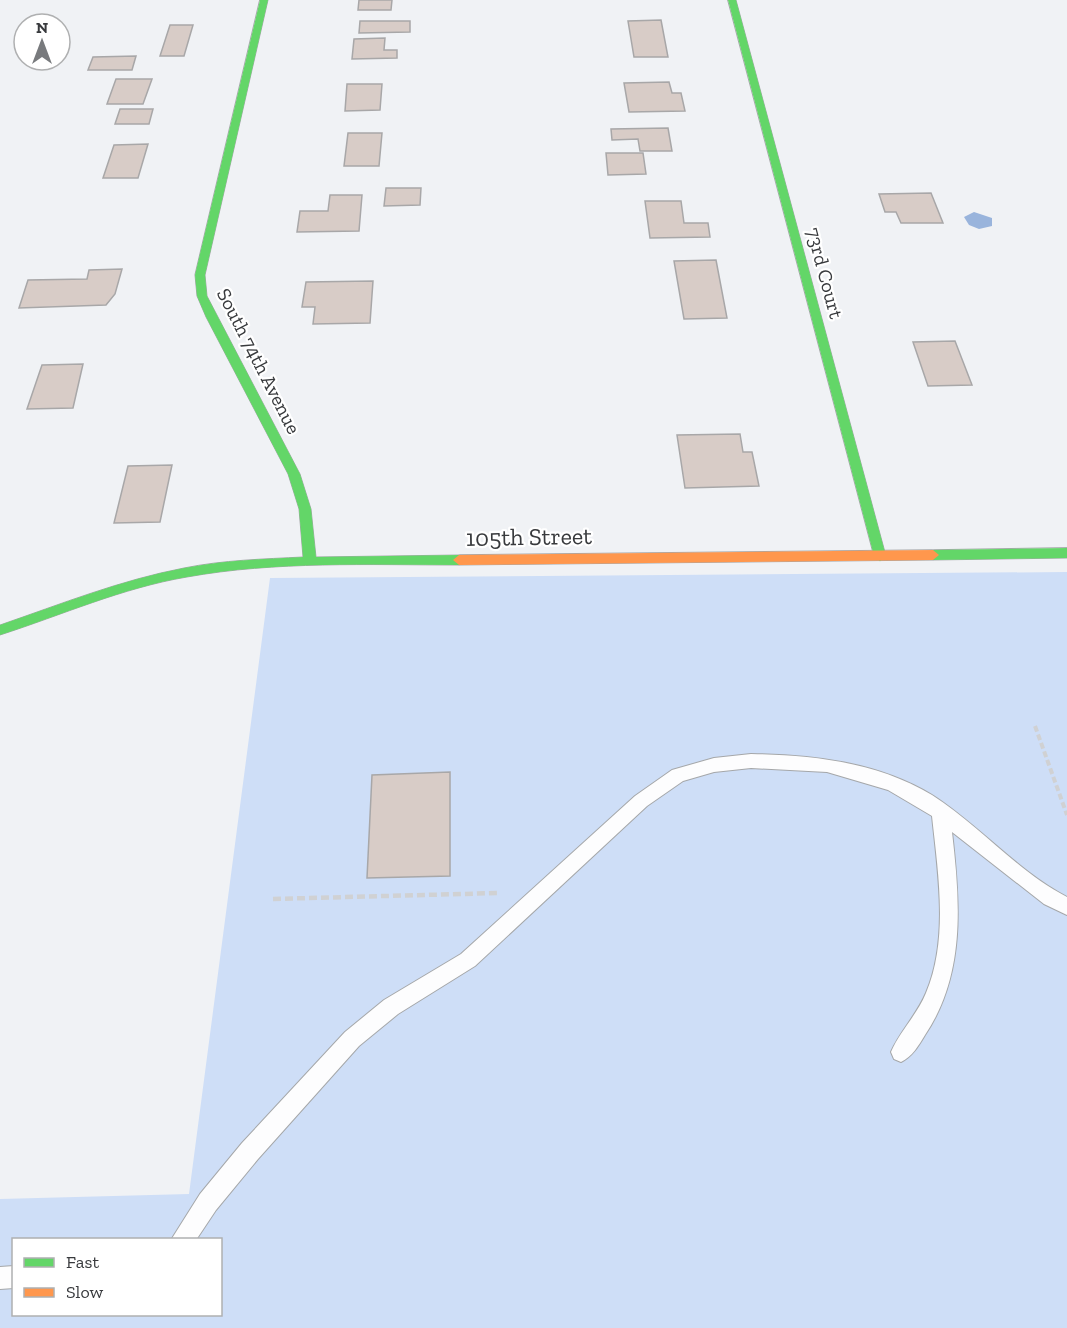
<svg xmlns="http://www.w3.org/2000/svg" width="1067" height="1328" font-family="'Zilla Slab',serif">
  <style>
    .green { fill: #cedef7; fill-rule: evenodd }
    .water { fill: #99b4dc }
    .building { fill: #d8ccc7; stroke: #a8a7a8; stroke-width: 1.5 }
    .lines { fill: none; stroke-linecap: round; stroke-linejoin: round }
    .lane-casing { stroke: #a5a7a9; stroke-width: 2 }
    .fast-casing { stroke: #a5a7a9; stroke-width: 1 }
    .slow-casing { stroke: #a5a7a9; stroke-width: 1 }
    .path-far1 { stroke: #d0d1d3; stroke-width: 4; stroke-dasharray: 6 3; stroke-linecap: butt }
    .path { stroke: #d0d1d3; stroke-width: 4.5; stroke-dasharray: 8 4; stroke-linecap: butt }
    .lane { fill: #fdfdfe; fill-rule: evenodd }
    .fast { fill: #63d668; fill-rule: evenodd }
    .slow { fill: #ff974d; fill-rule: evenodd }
    .labels { text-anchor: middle; stroke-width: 4.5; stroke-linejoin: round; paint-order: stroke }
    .far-street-label { font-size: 20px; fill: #383a3d; stroke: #fff }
    .street-label { font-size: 24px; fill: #383a3d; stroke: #fff }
  </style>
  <rect width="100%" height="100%" fill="#f0f2f5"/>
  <!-- green -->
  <path class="green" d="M1067,572V1328H0V1199L189,1194L270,578ZM14,1240H220V1314H14Z"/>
  <!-- water -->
  <polygon class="water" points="974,212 992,218 992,226 979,229 969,225 964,217"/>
  <!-- building -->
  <g class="building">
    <polygon points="359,0 392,0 391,10 358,10"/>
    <polygon points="661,20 668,57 634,57 628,21"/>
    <polygon points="360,21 410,21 410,32 359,33"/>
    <polygon points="170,25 193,25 184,56 160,56"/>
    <polygon points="385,38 384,50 397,50 397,58 352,59 354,39"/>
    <polygon points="136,56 132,70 88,70 93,57"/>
    <polygon points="116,79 152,79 143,104 107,104"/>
    <polygon points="669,82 672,93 681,93 685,111 629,112 624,83"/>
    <polygon points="347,84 382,84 380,110 345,111"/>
    <polygon points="120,109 153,109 149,124 115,124"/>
    <polygon points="668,128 672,151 640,151 638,139 612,140 611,129"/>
    <polygon points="348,133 382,133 379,166 344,166"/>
    <polygon points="148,144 138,178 103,178 114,145"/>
    <polygon points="606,153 643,153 646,174 608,175"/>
    <polygon points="386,188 421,188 420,205 384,206"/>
    <polygon points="931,193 943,223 901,223 896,212 885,212 879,194"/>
    <polygon points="330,195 362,195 359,231 297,232 300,211 328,211"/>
    <polygon points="645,201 681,201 684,223 708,223 710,237 650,238"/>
    <polygon points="716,260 727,318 684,319 674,261"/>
    <polygon points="122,269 115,294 106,305 19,308 28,280 87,279 89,270"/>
    <polygon points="373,281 370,323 313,324 315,307 302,307 306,282"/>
    <polygon points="955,341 972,385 928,386 913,342"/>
    <polygon points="83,364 73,408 27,409 42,365"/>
    <polygon points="740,434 743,452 752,452 759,486 685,488 677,435"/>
    <polygon points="172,465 160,522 114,523 128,466"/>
    <polygon points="450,772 450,876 367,878 372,775"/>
  </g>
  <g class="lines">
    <defs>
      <g id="lane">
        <path d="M751,754C813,755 877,762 932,795C978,824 1018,872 1067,897V915L1044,904L952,832C960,901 966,974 925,1035C919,1045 912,1057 901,1062L894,1059L891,1052C900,1031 917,1015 926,993C949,939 938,873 932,816L888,790L827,772L751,768L714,772L683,781L647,806L475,966L398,1014L359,1046L258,1159L216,1210L196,1240H171L200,1194L242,1143L345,1032L384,1000L461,954L635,796L672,770L714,758Z"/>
        <polygon points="14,1266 14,1288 0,1289 0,1267"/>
      </g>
      <g id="fast">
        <path d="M260,0H268L205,275L207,296L300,474L311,509L316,557L459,555L465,560L459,565C369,565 276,561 187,577C122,588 62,615 0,635V625C61,604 121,580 184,568C223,560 264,559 303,557L299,509L288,474L206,317L197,296L195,275Z"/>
        <polygon points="728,0 736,0 886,556 880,561 874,556"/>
        <polygon points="1067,548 1067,558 933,560 927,555 933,550"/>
      </g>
      <polygon id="slow" points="933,550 939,555 933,560 459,565 453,560 459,555"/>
    </defs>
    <!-- lane casing -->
    <use href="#lane" class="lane-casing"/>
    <!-- fast casing -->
    <use href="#fast" class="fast-casing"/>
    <!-- slow casing -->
    <use href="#slow" class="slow-casing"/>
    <!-- path-far1 -->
    <polyline class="path-far1" points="1035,726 1067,815"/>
    <!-- path -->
    <polyline class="path" points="273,899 498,893"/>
    <!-- lane -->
    <use href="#lane" class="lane"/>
    <!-- fast -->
    <use href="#fast" class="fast"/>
    <!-- slow -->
    <use href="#slow" class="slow"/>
  </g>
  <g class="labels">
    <!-- far-street labels -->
    <g class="far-street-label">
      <text transform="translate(825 273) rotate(75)" y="7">73rd Court</text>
      <text transform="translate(259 361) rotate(63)" y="7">South 74th Avenue</text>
    </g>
    <!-- street labels -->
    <g class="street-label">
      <text transform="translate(529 537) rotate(-1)" y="8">105th Street</text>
    </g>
  </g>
  <!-- legend -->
  <rect x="12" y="1238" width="210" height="78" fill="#ffffff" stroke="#afb0b1" stroke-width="1.5"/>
  <rect x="24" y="1258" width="30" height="9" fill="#63d668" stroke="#afb0b1" stroke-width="1.5"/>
  <text x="66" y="1268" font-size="18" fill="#383a3d">Fast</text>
  <rect x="24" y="1288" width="30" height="9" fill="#ff974d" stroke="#afb0b1" stroke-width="1.5"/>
  <text x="66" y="1298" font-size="18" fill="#383a3d">Slow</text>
  <!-- north arrow -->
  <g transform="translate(42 42)"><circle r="28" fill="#ffffff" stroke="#afb0b1" stroke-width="1.5"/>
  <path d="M0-4.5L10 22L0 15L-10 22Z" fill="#787a7d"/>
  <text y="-9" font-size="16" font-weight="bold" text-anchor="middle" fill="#383a3d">N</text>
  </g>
</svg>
